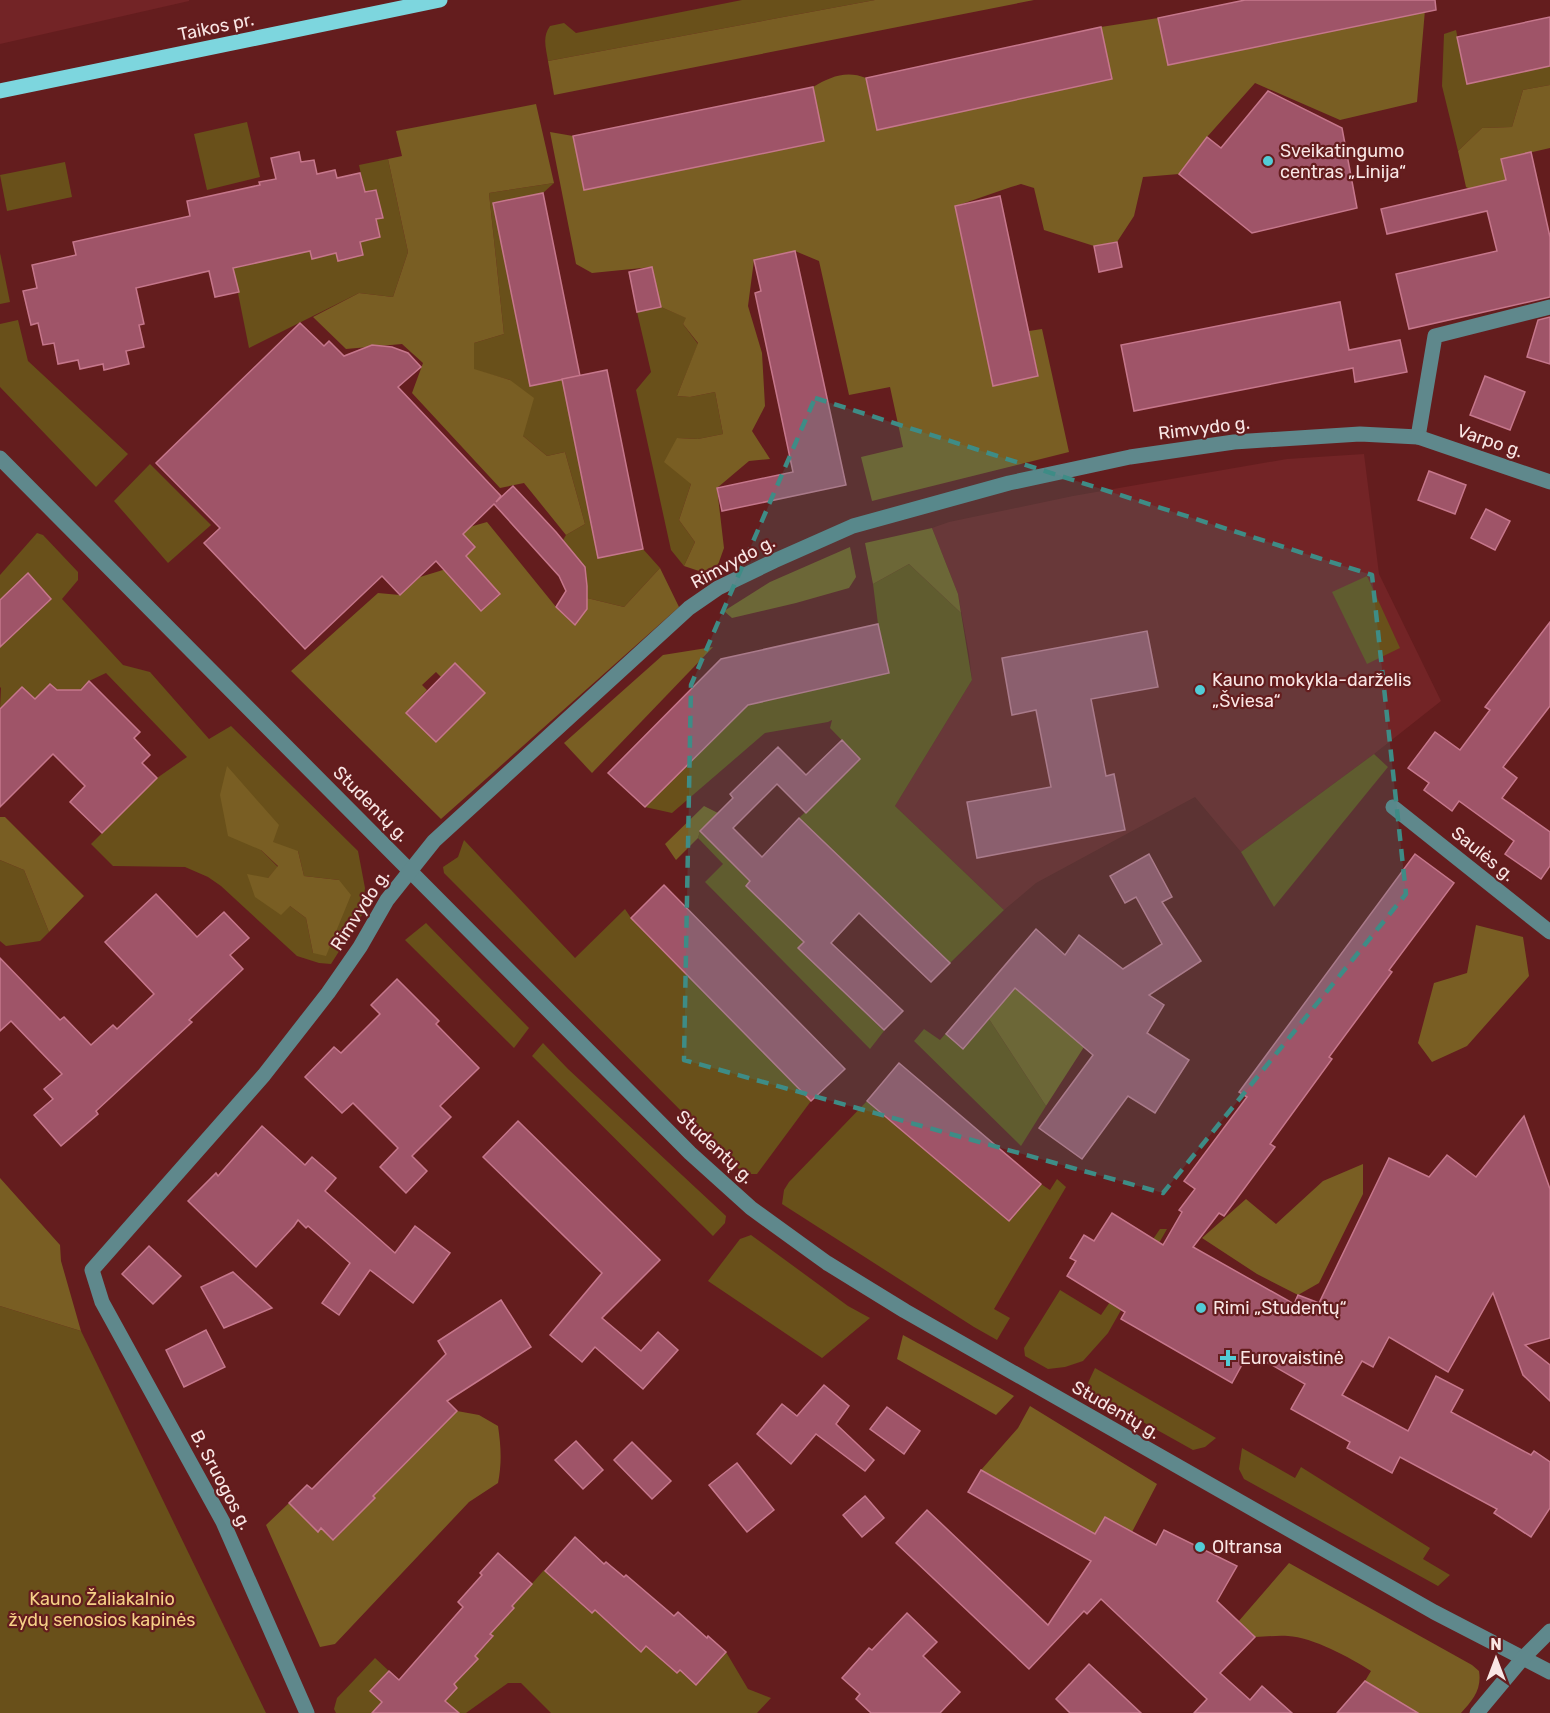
<svg xmlns="http://www.w3.org/2000/svg" width="1550" height="1713" font-family="Rubik,sans-serif">
  <style>
    .built { fill: #732426 }
    .green { fill: #69501a; fill-rule: evenodd }
    .forest { fill: #795e23; fill-rule: evenodd }
    .building { fill: #9f5468; stroke: #c6778c; stroke-width: 1.5 }
    .lines { fill: none; stroke-linecap: round; stroke-linejoin: round }
    .minor { stroke: #5f888c; stroke-width: 15 }
    .major { stroke: #7dd6de; stroke-width: 15 }
    .marked { fill: #3e8c86; fill-opacity: 0.2; stroke: #3e8c86; stroke-width: 4.5; stroke-dasharray: 12 8; stroke-linejoin: round }
    .poi-dot { fill: #52ccd6; stroke: #641d1e; stroke-width: 2 }
    .labels { text-anchor: middle; stroke-width: 4.5; stroke-linejoin: round; paint-order: stroke }
    .street-label { font-size: 18px; fill: #f9e6e5; stroke: #641d1e }
    .poi-label { font-size: 18px; fill: #f9e6e5; stroke: #641d1e; text-anchor: start }
    .park-label { font-size: 18px; fill: #f5d086; stroke: #641d1e }
  </style>
  <rect width="100%" height="100%" fill="#641d1e"/>
  <!-- built -->
  <g class="built">
    <polygon points="0,0 189,0 189,1 0,44"/>
    <polygon points="1364,454 1379,574 1441,701 1374,754 1241,852 1195,797 1036,883 1004,910 895,806 972,680 969,654 958,594 932,528 949,522 1073,496 1287,459"/>
  </g>
  <!-- green -->
  <g class="green">
    <path d="M742,0H875L548,61C546,48 542,37 550,26L564,23L576,33Z"/>
    <polygon points="1456,30 1467,83 1550,66 1550,85 1523,90 1512,127 1482,128 1458,151 1442,86 1444,34"/>
    <polygon points="247,122 260,177 207,190 194,134"/>
    <polygon points="388,159 408,252 393,297 359,293 249,348 233,268 310,251 312,259 336,253 338,260 362,255 360,242 380,237 376,219 383,218 376,190 365,192 359,165"/>
    <polygon points="65,162 72,197 7,211 0,175"/>
    <polygon points="554,183 543,193 494,203 562,379 598,558 643,549 660,568 624,607 587,598 586,570 563,540 566,535 585,524 565,452 547,456 523,436 510,380 474,370 474,343 504,334 489,193"/>
    <polygon points="0,253 10,302 0,304"/>
    <polygon points="661,307 687,318 683,324 698,344 677,396 690,397 715,392 723,434 698,439 677,438 691,484 679,520 695,542 684,566 671,550 636,390 651,372 637,312"/>
    <polygon points="18,320 28,361 128,454 96,487 0,387 0,324"/>
    <polygon points="150,464 211,525 168,563 114,501"/>
    <path d="M37,533L43,535L78,572V580L62,599L123,665L150,672L209,739L231,726L358,851L365,888L362,915L331,964L319,963L297,956L221,886L208,877L185,867L113,866L91,844L157,778L187,757L106,673L89,681L81,690H57L50,684L35,699L22,687L0,709L1,688L0,687V575ZM261,850L298,851L304,876L339,880L313,953L306,918L290,906L268,878L278,867Z"/>
    <polygon points="909,564 961,613 972,680 895,806 1004,910 950,963 799,818 860,759 830,728 832,720 828,722 765,733 672,813 645,807 748,705 889,673 878,624 873,584"/>
    <polygon points="1367,576 1400,648 1367,664 1332,592"/>
    <polygon points="1374,754 1388,767 1274,907 1241,852"/>
    <polygon points="700,831 743,874 762,868 746,886 804,942 798,948 884,1031 870,1049 705,882 723,864 698,838"/>
    <polygon points="464,840 575,958 625,909 631,918 811,1101 757,1174 744,1174 444,873 443,867 458,857"/>
    <polygon points="0,860 24,870 49,932 40,941 6,946 0,941"/>
    <polygon points="426,923 529,1028 514,1048 405,940"/>
    <polygon points="989,1019 1046,1106 1021,1146 914,1041 924,1029 940,1040 946,1033 963,1048"/>
    <polygon points="543,1043 568,1069 726,1216 725,1223 713,1236 532,1056"/>
    <polygon points="867,1101 1009,1221 1041,1184 1050,1190 1057,1179 1066,1187 994,1309 1010,1318 997,1340 974,1327 782,1204 784,1190 789,1182"/>
    <polygon points="1160,1229 1167,1229 1108,1333 1083,1361 1065,1367 1048,1369 1025,1356 1024,1348 1060,1290 1101,1315"/>
    <polygon points="751,1235 848,1306 870,1318 822,1358 708,1281 740,1239"/>
    <polygon points="0,1306 81,1331 266,1713 0,1713"/>
    <polygon points="1095,1368 1216,1438 1205,1447 1193,1450 1091,1393 1088,1383"/>
    <polygon points="1242,1448 1295,1478 1301,1467 1430,1548 1423,1559 1450,1575 1438,1586 1244,1479 1239,1469"/>
    <polygon points="544,1570 591,1613 595,1610 614,1628 646,1646 676,1673 679,1670 696,1685 726,1652 748,1689 771,1698 757,1713 551,1713 521,1683 508,1683 466,1713 440,1713 448,1704 445,1700 457,1688 454,1684 477,1659 475,1656 493,1637 490,1634 514,1608 512,1606"/>
    <polygon points="375,1658 389,1671 371,1691 382,1702 376,1713 336,1713 334,1709 337,1698"/>
  </g>
  <!-- forest -->
  <g class="forest">
    <polygon points="875,0 1034,0 554,95 548,61"/>
    <path d="M1425,10L1417,102L1340,120L1255,83L1207,137L1179,174L1143,177L1134,216L1117,242L1094,246L1044,230L1034,188L1021,184L1011,187L956,206L993,385L1038,376L1029,331L1042,329L1069,452L872,501L861,457L903,447L890,387L849,395L819,261L795,251L754,260L748,306L762,353L765,406L752,431L770,459L749,461L717,488L724,548L714,576L684,566L695,542L679,520L691,484L664,462L677,438L698,439L723,434L715,392L690,397L677,396L698,343L683,324L686,318L661,307L652,267L592,273L576,264L550,132L573,136L584,190L824,141L813,87C830,77 846,70 866,78L877,130L1112,79L1101,27L1158,18L1168,65Z"/>
    <polygon points="1550,85 1550,148 1502,159 1506,180 1470,189 1466,187 1458,151 1482,128 1512,127 1523,90"/>
    <polygon points="536,104 554,183 489,193 504,334 474,343 474,369 510,380 534,398 523,436 547,456 565,452 585,524 566,535 524,483 500,488 412,393 423,363 402,344 346,349 313,317 359,293 393,297 408,252 388,159 402,156 396,131"/>
    <path d="M487,522L556,607L575,625L587,609V598L624,607L660,568L679,607L441,819L291,671L378,593L400,595L420,577L456,566L475,547L459,530ZM473,564L500,595L481,611L454,581ZM436,672L441,677L485,693L436,742L406,713L427,690L422,685Z"/>
    <polygon points="932,528 958,594 961,613 909,564 873,584 865,543"/>
    <polygon points="850,547 856,577 849,588 796,603 732,618 724,611 770,582"/>
    <polygon points="713,647 592,773 564,743 663,655"/>
    <polygon points="227,766 279,825 273,842 298,851 304,876 339,880 351,895 326,956 313,953 306,918 290,906 281,915 255,897 247,874 268,878 278,866 261,850 228,836 220,795"/>
    <polygon points="704,806 718,813 700,831 698,838 676,860 665,844"/>
    <polygon points="0,817 5,817 84,896 49,932 24,870 0,860"/>
    <polygon points="1476,925 1523,937 1529,976 1467,1046 1432,1062 1418,1043 1434,983 1467,973"/>
    <polygon points="1015,988 1084,1047 1046,1106 989,1019"/>
    <polygon points="1363,1164 1363,1194 1319,1283 1298,1295 1257,1274 1202,1238 1246,1199 1276,1224 1323,1181"/>
    <polygon points="0,1178 60,1245 61,1261 81,1331 0,1306"/>
    <polygon points="903,1335 1000,1388 1014,1396 996,1415 897,1359"/>
    <polygon points="1030,1406 1157,1484 1132,1532 1105,1517 1095,1534 981,1470 1018,1428"/>
    <path d="M457,1411L479,1415L498,1426C501,1446 502,1463 498,1483L469,1502L335,1644L320,1647L266,1525L289,1503L318,1532L321,1528L334,1540L375,1498L373,1496Z"/>
    <path d="M1289,1563L1472,1665L1479,1671C1482,1689 1473,1700 1461,1713H1418L1365,1681L1371,1671C1351,1658 1312,1637 1288,1636C1277,1635 1266,1637 1255,1637L1238,1622Z"/>
  </g>
  <!-- building -->
  <g class="building">
    <polygon points="1245,0 1435,0 1436,10 1168,65 1158,18"/>
    <polygon points="1550,17 1550,66 1467,84 1457,37"/>
    <polygon points="1101,27 1112,79 877,130 866,78"/>
    <polygon points="813,87 824,141 584,190 573,136"/>
    <polygon points="1268,91 1342,128 1357,208 1252,233 1179,174 1207,137 1221,148"/>
    <polygon points="299,152 301,162 314,160 317,174 335,170 337,178 360,173 365,192 376,190 383,218 376,219 380,237 360,242 363,255 338,261 336,253 312,259 310,251 233,268 239,292 215,297 209,271 136,288 144,324 139,325 144,347 126,351 129,364 104,370 103,364 80,369 78,360 58,364 54,343 43,345 38,323 31,325 23,291 37,288 32,265 76,255 73,242 190,216 187,201 260,185 259,182 276,179 271,158"/>
    <polygon points="1531,152 1550,237 1550,297 1409,329 1396,274 1497,251 1487,211 1387,234 1381,209 1506,180 1501,159"/>
    <polygon points="543,193 580,376 530,386 493,203"/>
    <polygon points="1000,196 1038,376 993,386 955,206"/>
    <polygon points="1117,242 1122,267 1099,272 1094,246"/>
    <polygon points="795,251 846,485 722,511 717,488 793,472 755,293 761,291 754,260"/>
    <polygon points="652,267 661,307 637,312 629,272"/>
    <polygon points="1340,302 1349,350 1400,340 1407,372 1355,382 1353,368 1134,411 1121,345"/>
    <polygon points="1550,317 1550,364 1527,357 1538,320"/>
    <polygon points="300,323 324,346 329,341 344,356 372,345 392,347 408,353 421,367 398,387 501,496 496,502 513,486 556,532 585,567 587,586 587,609 575,625 556,607 566,591 559,576 494,504 463,534 475,547 466,556 500,594 481,611 436,561 400,595 382,576 305,649 204,543 220,528 156,463"/>
    <polygon points="607,370 643,549 598,558 562,379"/>
    <polygon points="1485,376 1525,392 1510,430 1470,415"/>
    <polygon points="1429,471 1466,485 1455,514 1418,500"/>
    <polygon points="1486,509 1510,521 1495,550 1471,538"/>
    <polygon points="28,573 51,599 0,647 0,600"/>
    <polygon points="1550,622 1550,706 1503,767 1517,778 1502,798 1550,832 1550,866 1541,879 1505,854 1514,841 1459,801 1452,811 1424,790 1429,783 1408,768 1435,732 1460,750 1490,710 1485,707"/>
    <polygon points="878,624 889,673 748,705 645,807 608,773 721,659"/>
    <polygon points="1147,631 1158,687 1091,699 1106,776 1114,774 1125,830 977,858 967,802 1051,787 1036,710 1012,715 1002,658"/>
    <polygon points="455,663 485,693 436,742 406,713"/>
    <polygon points="89,681 140,732 134,738 150,755 142,763 157,778 102,833 70,802 85,786 53,754 0,807 0,709 22,687 35,699 50,684 57,690 81,690"/>
    <polygon points="842,740 860,759 806,813 777,784 733,828 762,857 799,818 950,963 931,982 859,913 831,943 903,1011 884,1030 798,948 804,942 746,886 750,881 700,831 733,798 730,794 778,747 806,775"/>
    <polygon points="1149,854 1172,897 1162,902 1201,961 1149,995 1164,1005 1147,1033 1189,1060 1155,1113 1128,1096 1082,1159 1039,1128 1093,1055 1015,988 963,1049 946,1034 1036,929 1065,955 1079,935 1123,969 1162,944 1136,897 1125,903 1110,876"/>
    <polygon points="1415,854 1454,883 1389,970 1392,972 1329,1057 1332,1059 1270,1144 1275,1147 1224,1216 1219,1213 1193,1247 1294,1304 1298,1295 1319,1303 1389,1158 1429,1177 1447,1155 1476,1177 1524,1116 1550,1189 1550,1338 1525,1345 1550,1365 1550,1401 1523,1375 1493,1293 1448,1372 1389,1337 1373,1367 1362,1361 1342,1395 1408,1431 1436,1376 1463,1390 1451,1412 1531,1455 1534,1451 1550,1462 1550,1508 1531,1537 1494,1513 1497,1509 1400,1457 1392,1473 1347,1448 1350,1442 1291,1409 1305,1384 1249,1352 1232,1383 1121,1319 1125,1312 1067,1276 1076,1261 1070,1258 1084,1235 1094,1241 1112,1213 1163,1245 1182,1212 1179,1210 1195,1189 1184,1181 1247,1097 1239,1092"/>
    <polygon points="664,885 845,1069 811,1101 631,918"/>
    <polygon points="156,894 197,937 224,912 249,938 230,955 243,969 189,1020 192,1022 96,1111 98,1114 61,1146 34,1115 53,1099 44,1089 62,1074 11,1021 0,1031 0,958 60,1020 64,1017 91,1045 113,1025 117,1029 154,994 105,942"/>
    <polygon points="397,979 439,1021 436,1024 479,1068 440,1106 451,1117 412,1156 427,1171 406,1193 380,1167 398,1148 353,1103 342,1113 305,1077 334,1047 341,1053 380,1014 371,1005"/>
    <polygon points="899,1063 1041,1184 1009,1221 867,1101"/>
    <polygon points="518,1121 660,1260 602,1318 641,1351 658,1332 678,1350 643,1389 595,1347 582,1362 550,1335 602,1273 483,1157"/>
    <polygon points="262,1126 305,1165 312,1157 336,1178 325,1191 395,1253 415,1226 450,1253 413,1303 370,1270 339,1315 322,1303 350,1263 308,1226 306,1228 298,1220 294,1226 256,1267 188,1201 216,1173 218,1176"/>
    <polygon points="149,1246 181,1276 153,1304 122,1274"/>
    <polygon points="233,1272 272,1308 224,1328 201,1287"/>
    <polygon points="501,1300 531,1347 447,1401 457,1411 373,1496 375,1498 333,1540 321,1528 318,1532 289,1503 307,1485 312,1489 446,1354 438,1341"/>
    <polygon points="206,1330 225,1367 184,1387 166,1350"/>
    <polygon points="824,1385 849,1406 836,1424 874,1460 865,1471 816,1434 791,1464 757,1434 782,1404 797,1416"/>
    <polygon points="887,1407 920,1431 904,1454 870,1429"/>
    <polygon points="576,1441 603,1470 583,1489 555,1460"/>
    <polygon points="632,1442 671,1481 652,1499 614,1460"/>
    <polygon points="737,1463 774,1510 747,1532 709,1485"/>
    <polygon points="981,1470 1095,1534 1105,1517 1156,1545 1164,1530 1237,1566 1217,1601 1255,1637 1220,1673 1250,1700 1262,1686 1292,1713 1194,1713 1207,1699 1101,1599 1087,1614 1084,1611 1029,1669 896,1543 927,1510 1048,1625 1091,1561 968,1492"/>
    <polygon points="865,1496 884,1518 862,1537 843,1515"/>
    <polygon points="575,1537 604,1564 606,1562 624,1577 626,1575 674,1616 678,1612 707,1638 708,1636 726,1652 696,1685 680,1670 677,1673 646,1646 641,1652 595,1610 592,1613 545,1571"/>
    <polygon points="498,1553 532,1584 512,1606 514,1608 490,1634 493,1636 475,1656 478,1659 454,1684 457,1688 445,1701 459,1713 372,1713 382,1702 370,1691 389,1671 399,1680 463,1607 458,1602 482,1575 480,1573"/>
    <polygon points="907,1613 937,1642 923,1656 960,1692 940,1713 871,1713 856,1699 860,1694 842,1678 869,1648 872,1650"/>
    <polygon points="1089,1664 1141,1713 1070,1713 1056,1699"/>
    <polygon points="1365,1681 1418,1713 1337,1713"/>
  </g>
  <g class="lines">
    <!-- minor -->
    <g class="minor">
      <polyline points="1418,437 1435,336 1550,307"/>
      <polyline points="0,458 690,1153 751,1208 827,1263 905,1311 1434,1612 1550,1672"/>
      <polyline points="1393,807 1550,932"/>
      <polyline points="307,1713 223,1522 102,1302 92,1270 264,1075 328,993 360,947 387,900 434,841 689,608 718,588 774,561 853,526 1009,483 1130,457 1234,442 1360,434 1418,437 1550,482"/>
      <polyline points="1477,1713 1523,1658 1550,1631"/>
    </g>
    <!-- major -->
    <polyline class="major" points="0,91 440,0"/>
  </g>
  <!-- marked area -->
  <path class="marked" d="M815,398L1372,575L1406,894L1163,1193L684,1060L691,685Z"/>
  <!-- markers -->
  <g class="poi-dot">
    <circle cx="1268" cy="161" r="6"/>
    <circle cx="1200" cy="690" r="6"/>
    <circle cx="1201" cy="1308" r="6"/>
    <path d="M1225 1349h6v6h6v6h-6v6h-6v-6h-6v-6h6z"/>
    <circle cx="1200" cy="1547" r="6"/>
  </g>
  <g class="labels">
    <!-- street labels -->
    <g class="street-label">
      <text transform="translate(216 27) rotate(-12)" y="6">Taikos pr.</text>
      <text transform="translate(1204 428) rotate(-7)" y="6">Rimvydo g.</text>
      <text transform="translate(1490 441) rotate(19)" y="6">Varpo g.</text>
      <text transform="translate(733 562) rotate(-28)" y="6">Rimvydo g.</text>
      <text transform="translate(371 804) rotate(45)" y="6">Studentų g.</text>
      <text transform="translate(1483 854) rotate(39)" y="6">Saulės g.</text>
      <text transform="translate(360 910) rotate(-57)" y="6">Rimvydo g.</text>
      <text transform="translate(715 1147) rotate(43)" y="6">Studentų g.</text>
      <text transform="translate(1116 1410) rotate(30)" y="6">Studentų g.</text>
      <text transform="translate(221 1480) rotate(62)" y="6">B. Sruogos g.</text>
    </g>
    <!-- poi labels -->
    <g class="poi-label">
      <text x="1280" y="157">Sveikatingumo<tspan x="1280" dy="21">centras „Linija“</tspan></text>
      <text x="1212" y="686">Kauno mokykla-darželis<tspan x="1212" dy="21">„Šviesa“</tspan></text>
      <text x="1213" y="1314">Rimi „Studentų“</text>
      <text x="1240" y="1364">Eurovaistinė</text>
      <text x="1212" y="1553">Oltransa</text>
    </g>
    <!-- park labels -->
    <g class="park-label">
      <text x="102" y="1605">Kauno Žaliakalnio<tspan x="102" dy="21">žydų senosios kapinės</tspan></text>
    </g>
  </g>
  <!-- north arrow -->
  <g transform="translate(1496 1659)" stroke="#641d1e" stroke-width="4.5" paint-order="stroke">
  <path d="M0-4.5L10 22L0 15L-10 22Z" fill="#f9e6e5"/>
  <text y="-9" font-size="16" font-weight="bold" text-anchor="middle" fill="#f9e6e5">N</text>
  </g>
</svg>
